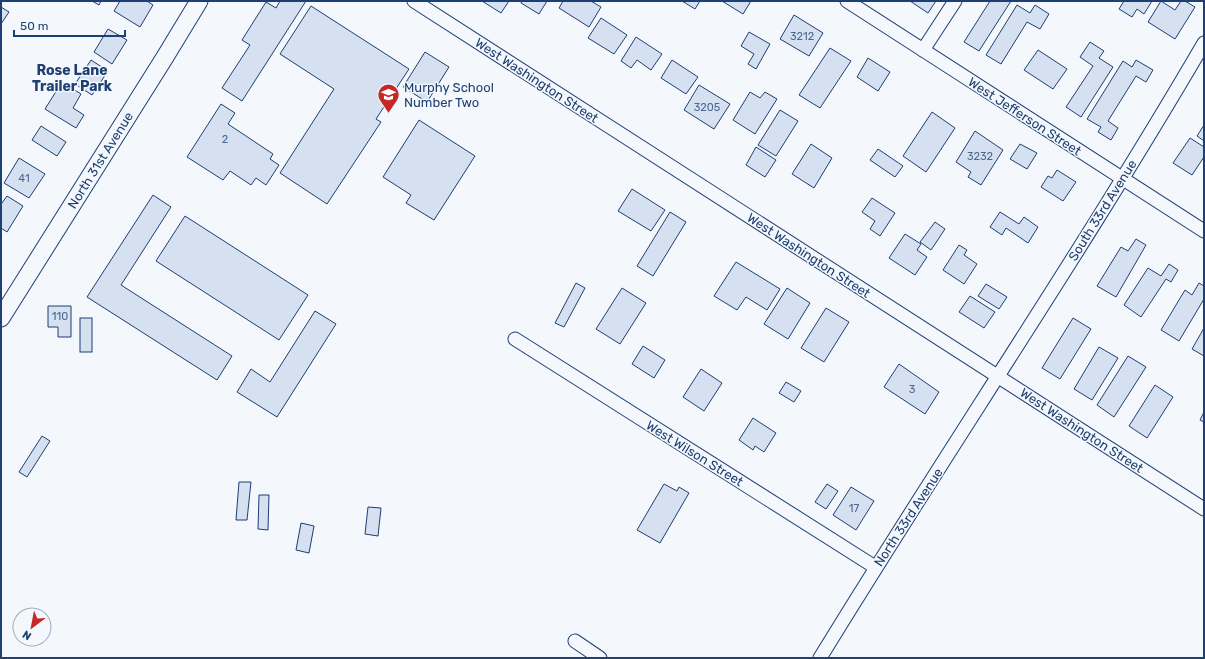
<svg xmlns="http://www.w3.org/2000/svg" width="1205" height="659" font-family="Rubik,sans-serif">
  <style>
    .building { fill: #d5e0f0; stroke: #1d3f73 }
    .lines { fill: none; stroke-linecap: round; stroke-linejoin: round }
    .minor-casing { stroke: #1d3f73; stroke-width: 15 }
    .tertiary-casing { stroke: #1d3f73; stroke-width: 19 }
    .minor { stroke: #f4f7fb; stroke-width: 13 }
    .tertiary { stroke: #f4f7fb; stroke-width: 17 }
    .labels { text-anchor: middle; stroke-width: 3; stroke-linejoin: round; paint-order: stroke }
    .number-label { font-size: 11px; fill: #4b6792 }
    .street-label { font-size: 13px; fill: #1d3f73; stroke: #f4f7fb }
    .poi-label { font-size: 13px; fill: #1d3f73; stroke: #f4f7fb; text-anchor: start }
    .neighbourhood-label { font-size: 14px; font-weight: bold; fill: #1d3f73; stroke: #f4f7fb }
  </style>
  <rect width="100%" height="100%" fill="#f4f7fb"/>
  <!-- building -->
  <g class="building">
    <polygon points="92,1 101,1 99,5"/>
    <polygon points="120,1 147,1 153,5 140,27 114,11"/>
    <polygon points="280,1 306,1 242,101 222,88 250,45 242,40 266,2 276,8"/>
    <polygon points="482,1 509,1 501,13"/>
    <polygon points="522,1 547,1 539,14 521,3"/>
    <polygon points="563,1 591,1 601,7 589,27 559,8"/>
    <polygon points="682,1 700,1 695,9"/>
    <polygon points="722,1 751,1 743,14"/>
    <polygon points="910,1 936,1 928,13"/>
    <polygon points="990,1 1011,1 979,51 964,42"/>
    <polygon points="1124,1 1152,1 1144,14 1137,9 1132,17 1119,9"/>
    <polygon points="1161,1 1175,10 1181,1 1185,1 1195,7 1175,39 1148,22"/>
    <polygon points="1017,5 1030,13 1035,5 1049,14 1040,29 1027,22 1001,64 986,55"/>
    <polygon points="311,6 409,69 376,119 381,122 327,204 280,173 334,89 280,54"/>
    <polygon points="1,7 9,12 1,24"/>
    <polygon points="794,15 823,33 809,56 780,39"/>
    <polygon points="601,18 627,35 614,54 588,38"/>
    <polygon points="108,29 127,40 112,64 94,52"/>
    <polygon points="749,32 770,44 756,69 748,64 754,54 741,46"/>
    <polygon points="636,37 662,54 651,70 637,60 631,68 621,61"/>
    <polygon points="1090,42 1104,51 1099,58 1113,67 1081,117 1066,107 1093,66 1080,57"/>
    <polygon points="830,48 851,61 820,108 799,95"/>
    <polygon points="1038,50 1067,69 1053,89 1024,70"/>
    <polygon points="425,52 449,67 427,102 403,87"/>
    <polygon points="868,58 890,72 878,91 857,77"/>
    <polygon points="91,60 108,71 92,95 75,84"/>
    <polygon points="672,60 698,77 686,94 661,78"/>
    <polygon points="1136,60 1153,70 1146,82 1136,76 1108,121 1118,128 1111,140 1098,132 1101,127 1087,119 1123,61 1132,67"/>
    <polygon points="62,82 81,94 73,108 84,115 76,128 45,109"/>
    <polygon points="699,85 730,104 714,129 684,110"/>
    <polygon points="750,92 760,98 765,92 777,99 755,134 733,120"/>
    <polygon points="221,104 235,113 228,124 273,154 270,159 279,165 266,185 256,178 251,185 230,171 223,180 187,157"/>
    <polygon points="780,110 798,121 776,156 758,145"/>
    <polygon points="932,112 955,128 926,172 903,156"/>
    <polygon points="419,120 475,156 434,220 406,203 411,195 383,177"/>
    <polygon points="1204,125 1204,141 1197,136"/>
    <polygon points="41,126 66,142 57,156 32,140"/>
    <polygon points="975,131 1003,150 981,185 968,177 971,172 956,162"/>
    <polygon points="1190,138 1204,147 1204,157 1192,175 1173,163"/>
    <polygon points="811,144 832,158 814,188 792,174"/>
    <polygon points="1020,144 1037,153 1027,169 1010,159"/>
    <polygon points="756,147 776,160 765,177 746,165"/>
    <polygon points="878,149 903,166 895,177 870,160"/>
    <polygon points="19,158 45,174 29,198 4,183"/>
    <polygon points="1057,170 1076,182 1063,201 1041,187 1048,176 1052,178"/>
    <polygon points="632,189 665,210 651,231 618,211"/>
    <polygon points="153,195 171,207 121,285 232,356 217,380 87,297"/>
    <polygon points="7,196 23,206 7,232 1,228 1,202 2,203"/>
    <polygon points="872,198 895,213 880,236 870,229 875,221 862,212"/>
    <polygon points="670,212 686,222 653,276 637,266"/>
    <polygon points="1000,212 1019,224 1024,217 1038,227 1028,243 1006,228 1002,235 990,227"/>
    <polygon points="185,216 308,295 279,340 156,261"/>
    <polygon points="935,222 945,229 931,250 920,242"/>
    <polygon points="905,234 921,244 917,250 927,257 915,275 889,258"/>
    <polygon points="1136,239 1146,245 1116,297 1097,286 1121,247 1128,251"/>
    <polygon points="959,245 967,250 964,255 977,264 964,284 943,270"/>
    <polygon points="736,262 780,289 767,310 746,297 737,310 714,296"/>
    <polygon points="1169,264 1178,270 1171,282 1166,279 1141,317 1124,305 1148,268 1161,276"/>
    <polygon points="576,283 585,288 564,327 555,323"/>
    <polygon points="1199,283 1204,286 1204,299 1179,341 1161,330 1185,290 1192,295"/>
    <polygon points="986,284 1007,297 999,309 978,296"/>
    <polygon points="622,288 646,303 620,344 596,329"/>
    <polygon points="787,288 810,303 788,339 764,324"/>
    <polygon points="970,296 995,312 984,328 959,312"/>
    <polygon points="48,306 71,306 71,337 58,337 58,327 48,327"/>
    <polygon points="826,308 849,322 824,362 801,348"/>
    <polygon points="315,311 336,324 277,417 237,392 251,369 270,382"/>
    <rect x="80" y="318" width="12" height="34"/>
    <polygon points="1073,318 1091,329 1060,379 1042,368"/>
    <polygon points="1204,328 1204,356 1192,349"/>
    <polygon points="643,346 665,360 654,378 632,364"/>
    <polygon points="1099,347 1118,358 1092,400 1074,389"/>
    <polygon points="1128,356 1146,367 1114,417 1097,405"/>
    <polygon points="899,364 939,392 925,414 884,387"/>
    <polygon points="701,369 722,383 704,411 683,397"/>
    <polygon points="786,382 801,391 794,402 779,393"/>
    <polygon points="1155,385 1173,397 1147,438 1129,426"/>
    <polygon points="1204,412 1204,422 1200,420"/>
    <polygon points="753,418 776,433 764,452 755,446 753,450 739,440"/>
    <polygon points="42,436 50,441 27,477 19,472"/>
    <polygon points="239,482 251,482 247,520 236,520"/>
    <polygon points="664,484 677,491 679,487 689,493 660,543 637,530"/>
    <polygon points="827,484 838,491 826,509 815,502"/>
    <polygon points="851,487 874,501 856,530 833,515"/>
    <polygon points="259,495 269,495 268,530 258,529"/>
    <polygon points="368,507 381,508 378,536 365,534"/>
    <polygon points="301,523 314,526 309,553 296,550"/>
  </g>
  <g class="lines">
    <defs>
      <g id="minor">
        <polyline points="414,1 1204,509"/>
        <polyline points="847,1 1204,231"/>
        <polyline points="923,50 955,1"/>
        <polyline points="515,339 875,567"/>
        <polyline points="575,641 600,658"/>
        <path d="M820,658C946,452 1082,252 1204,43"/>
      </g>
      <polyline id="tertiary" points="1,318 165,57 199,1"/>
    </defs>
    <!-- minor casing -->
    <use href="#minor" class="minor-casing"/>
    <!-- tertiary casing -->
    <use href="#tertiary" class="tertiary-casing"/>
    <!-- minor -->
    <use href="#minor" class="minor"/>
    <!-- tertiary -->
    <use href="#tertiary" class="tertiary"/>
  </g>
  <!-- icons -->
  <defs>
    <symbol id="school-pin" viewBox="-11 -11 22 30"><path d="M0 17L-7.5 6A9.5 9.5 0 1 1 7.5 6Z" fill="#c62828" stroke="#f4f7fb"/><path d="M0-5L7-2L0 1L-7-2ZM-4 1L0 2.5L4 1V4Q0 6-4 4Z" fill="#fff"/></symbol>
  </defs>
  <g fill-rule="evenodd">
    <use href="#school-pin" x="376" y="82" width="25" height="34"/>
  </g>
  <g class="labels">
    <!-- number labels -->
    <g class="number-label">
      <text x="802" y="40">3212</text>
      <text x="707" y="111">3205</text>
      <text x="225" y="143">2</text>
      <text x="980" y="160">3232</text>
      <text x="24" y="182">41</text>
      <text x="60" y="320">110</text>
      <text x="912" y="393">3</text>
      <text x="854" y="512">17</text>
    </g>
    <!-- street labels -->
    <g class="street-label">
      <text transform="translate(537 80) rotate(33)" y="5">West Washington Street</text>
      <text transform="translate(1025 116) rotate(33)" y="5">West Jefferson Street</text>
      <text transform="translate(100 160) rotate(-58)" y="5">North 31st Avenue</text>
      <text transform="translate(1102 210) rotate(-58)" y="5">South 33rd Avenue</text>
      <text transform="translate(809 255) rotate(33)" y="5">West Washington Street</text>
      <text transform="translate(1082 430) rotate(33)" y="5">West Washington Street</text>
      <text transform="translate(695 453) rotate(32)" y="5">West Wilson Street</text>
      <text transform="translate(908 517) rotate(-57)" y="5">North 33rd Avenue</text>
    </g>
    <!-- poi labels -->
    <g class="poi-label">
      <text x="404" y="92">Murphy School<tspan x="404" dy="15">Number Two</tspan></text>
    </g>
    <!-- neighbourhood labels -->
    <g class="neighbourhood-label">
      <text x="72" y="75">Rose Lane<tspan x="72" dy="16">Trailer Park</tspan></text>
    </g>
  </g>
  <!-- border -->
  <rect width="1205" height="659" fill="none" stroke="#1d3f73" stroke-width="4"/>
  <!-- north arrow -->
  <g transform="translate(32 627) rotate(212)"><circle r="19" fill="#f4f7fb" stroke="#9eadc5"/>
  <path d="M0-3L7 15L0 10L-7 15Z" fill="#c62828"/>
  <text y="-6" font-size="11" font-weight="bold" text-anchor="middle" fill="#1d3f73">N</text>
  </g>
  <!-- scale -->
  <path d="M14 30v6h111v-6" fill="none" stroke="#1d3f73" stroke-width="2"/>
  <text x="20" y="30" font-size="12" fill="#1d3f73" stroke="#f4f7fb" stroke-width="3" paint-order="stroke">50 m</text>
</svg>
